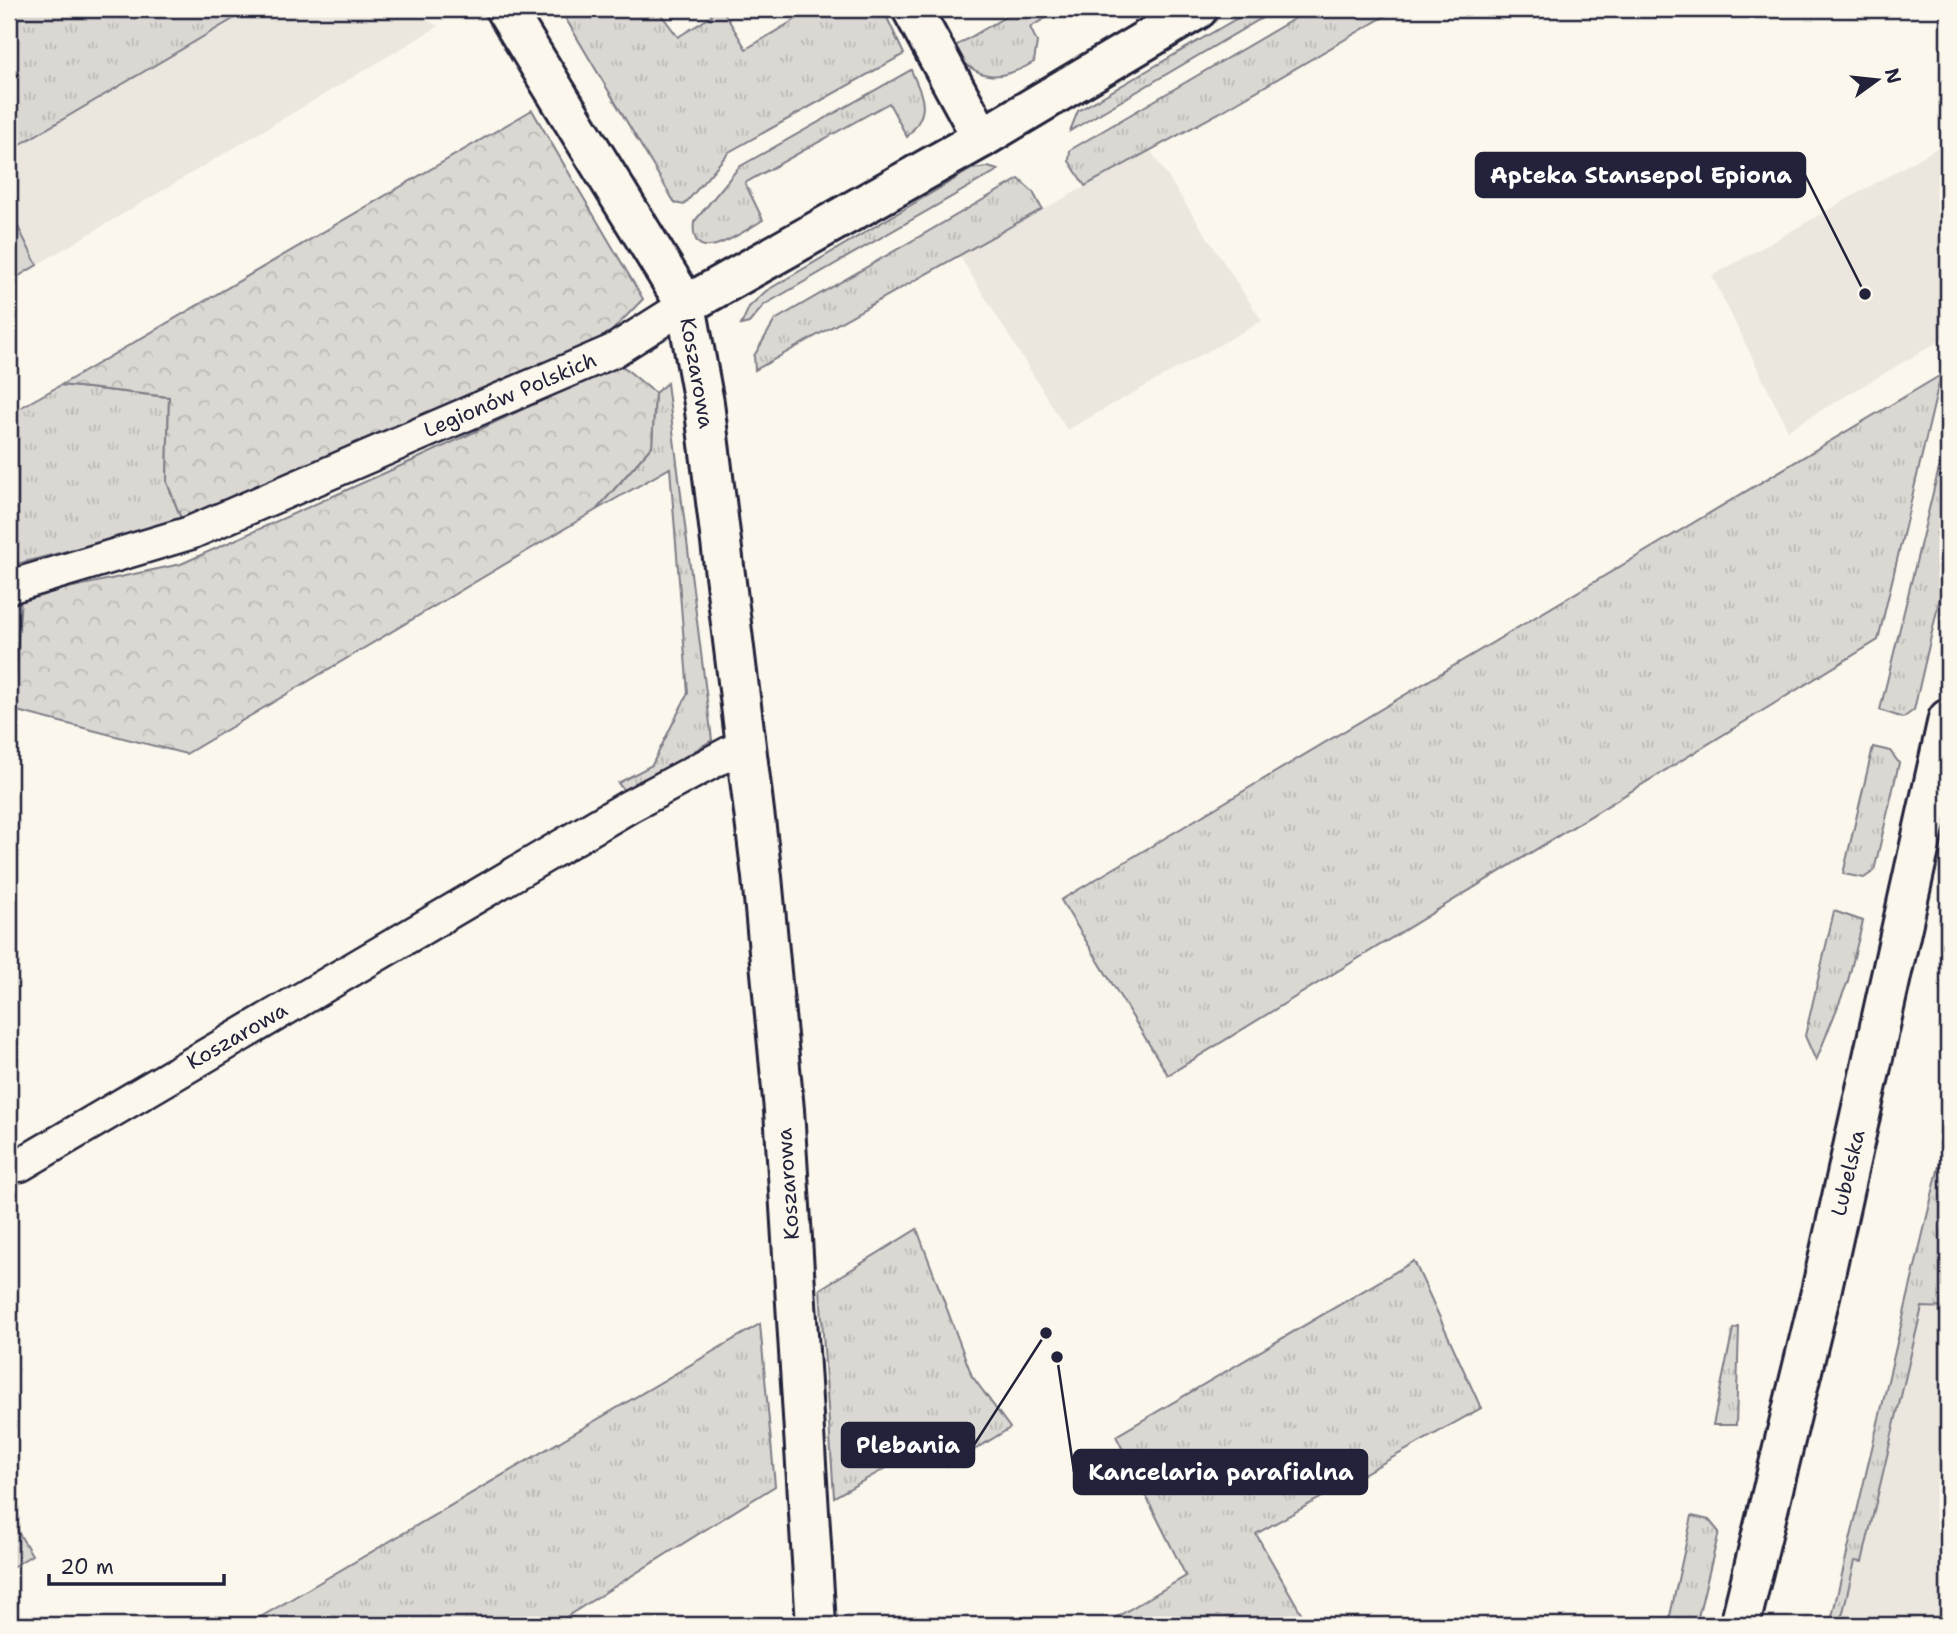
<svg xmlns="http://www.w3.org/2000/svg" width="1957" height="1634" font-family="'Shantell Sans',sans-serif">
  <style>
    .built { fill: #ebe7df }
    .grass { fill: url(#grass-tufts); stroke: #7e7d87; stroke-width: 2 }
    .forest { fill: url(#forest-crowns); stroke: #7e7d87; stroke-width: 2 }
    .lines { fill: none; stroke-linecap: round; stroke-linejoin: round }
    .lane-casing { stroke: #22223b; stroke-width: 37 }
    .street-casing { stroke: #22223b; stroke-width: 44 }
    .secondary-casing { stroke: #22223b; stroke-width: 44 }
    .lane { stroke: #fbf7ec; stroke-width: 32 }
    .street { stroke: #fbf7ec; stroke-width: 38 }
    .secondary { stroke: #fbf7ec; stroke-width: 38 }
    .labels { text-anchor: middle; stroke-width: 5; stroke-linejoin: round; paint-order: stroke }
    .street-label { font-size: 21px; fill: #22223b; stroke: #fbf7ec }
    .leader { fill: none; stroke: #22223b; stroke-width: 2.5 }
    .callout-dot { fill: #22223b; stroke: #fbf7ec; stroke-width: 2.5 }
    .callout { fill: #22223b; stroke: #22223b; stroke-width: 2.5 }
    .callout-label { font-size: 23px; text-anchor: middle; font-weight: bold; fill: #fff }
  </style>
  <defs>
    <pattern id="grass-tufts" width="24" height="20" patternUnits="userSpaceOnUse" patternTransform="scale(1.75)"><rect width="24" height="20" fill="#dbd8d3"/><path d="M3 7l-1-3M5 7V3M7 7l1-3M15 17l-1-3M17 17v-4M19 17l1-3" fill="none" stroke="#bcb9b6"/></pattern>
    <pattern id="forest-crowns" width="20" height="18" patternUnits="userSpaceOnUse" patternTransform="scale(1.75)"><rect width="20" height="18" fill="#dbd8d3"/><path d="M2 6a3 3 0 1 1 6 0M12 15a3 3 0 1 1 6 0" fill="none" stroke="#bcb9b6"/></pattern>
  </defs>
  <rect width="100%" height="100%" fill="#fbf7ec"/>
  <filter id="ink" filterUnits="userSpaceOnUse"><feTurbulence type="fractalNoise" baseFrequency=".0143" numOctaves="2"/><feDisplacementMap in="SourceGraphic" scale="14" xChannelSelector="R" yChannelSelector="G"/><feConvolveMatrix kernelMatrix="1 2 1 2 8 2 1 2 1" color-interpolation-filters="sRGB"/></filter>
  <g filter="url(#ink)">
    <!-- built -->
    <g class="built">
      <polygon points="250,9 403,9 439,26 37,265 9,209 9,151"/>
      <polygon points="1948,142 1948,336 1788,430 1712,276"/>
      <polygon points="1151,151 1262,321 1067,430 959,255"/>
      <polygon points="1948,1128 1948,1625 1830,1625"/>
    </g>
    <!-- grass -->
    <g class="grass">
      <polygon points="9,9 250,9 9,151"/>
      <polygon points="560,9 657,9 678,37 712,16 708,9 722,9 746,49 813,9 883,9 904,54 729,152 684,205 675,203"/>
      <path d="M1019,9H1062L1030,27L1037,42L1034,62C1000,82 976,82 952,48Z"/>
      <polygon points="1253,9 1277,9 1070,131 1078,111"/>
      <polygon points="1311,9 1397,9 1219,113 1085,186 1069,161 1070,150"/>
      <path d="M911,70C924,100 931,111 907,137L889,103L745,183L763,220C744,231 689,272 694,222L739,167Z"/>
      <polygon points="988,167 998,170 764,305 749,323 741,325 749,307 766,291 972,169"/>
      <polygon points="1019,179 1033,192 1042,209 755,370 754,356 775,320"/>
      <polygon points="9,209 37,265 9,282"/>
      <polygon points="1941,375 1878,640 1168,1075 1061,900"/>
      <polygon points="667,383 712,740 626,793 618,783 652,765 688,693 670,468 596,510 652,446 655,393"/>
      <polygon points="61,385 169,397 167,482 182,521 9,566 9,414"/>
      <polygon points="1948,431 1948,563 1914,710 1903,718 1880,710"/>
      <polygon points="21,598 13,710 9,709 9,600"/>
      <polygon points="1873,747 1890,751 1899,763 1874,871 1864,878 1843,874"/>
      <polygon points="1834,911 1863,921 1848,981 1816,1061 1805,1036"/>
      <polygon points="1948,1128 1948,1308 1922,1307 1862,1562 1855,1561 1840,1625 1830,1625"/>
      <polygon points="917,1229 972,1376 1010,1428 948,1466 935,1441 834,1497 820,1289"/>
      <polygon points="1414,1261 1481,1408 1256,1534 1308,1625 1103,1625 1186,1576 1116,1436"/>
      <polygon points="760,1324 775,1486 553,1625 247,1625"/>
      <polygon points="1739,1327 1736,1425 1713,1425 1733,1329"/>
      <polygon points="1692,1516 1709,1520 1719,1532 1696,1625 1668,1625"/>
      <polygon points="9,1517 32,1555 9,1569"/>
    </g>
    <!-- forest -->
    <g class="forest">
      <polygon points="532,110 643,299 606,337 402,429 182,521 167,482 169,397 61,385"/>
      <polygon points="620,364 655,393 652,446 596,510 186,754 13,710 21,598 181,564 425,455"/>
    </g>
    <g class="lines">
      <defs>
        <g id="lane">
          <polyline points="9,587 190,533 613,351 686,305"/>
          <polyline points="20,1165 628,807 746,744"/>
        </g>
        <g id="street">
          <polyline points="505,9 686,305 704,403 762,877 784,1110 816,1625"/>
          <polyline points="912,9 982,138"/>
          <polyline points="686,305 982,138 1198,9"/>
        </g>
        <polyline id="secondary" points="1740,1625 1821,1292 1948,719"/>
      </defs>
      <!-- lane casing -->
      <use href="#lane" class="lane-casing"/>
      <!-- street casing -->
      <use href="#street" class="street-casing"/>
      <!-- secondary casing -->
      <use href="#secondary" class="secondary-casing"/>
      <!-- lane -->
      <use href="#lane" class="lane"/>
      <!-- street -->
      <use href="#street" class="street"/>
      <!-- secondary -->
      <use href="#secondary" class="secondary"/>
    </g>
  </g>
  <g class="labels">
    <!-- street labels -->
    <g class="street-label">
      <text transform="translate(697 373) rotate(80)" y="7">Koszarowa</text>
      <text transform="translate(510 395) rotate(-23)" y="7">Legionów Polskich</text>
      <text transform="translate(237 1036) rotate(-30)" y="7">Koszarowa</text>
      <text transform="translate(1848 1173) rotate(-77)" y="7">Lubelska</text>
      <text transform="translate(788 1184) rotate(-94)" y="7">Koszarowa</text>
    </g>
  </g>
  <!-- callouts -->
  <path class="leader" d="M1865 294L1805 175M1046 1333L974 1445M1057 1357L1074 1472"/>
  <g class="callout-dot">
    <circle cx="1865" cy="294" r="7"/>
    <circle cx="1046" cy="1333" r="7"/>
    <circle cx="1057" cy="1357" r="7"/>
  </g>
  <g class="callout">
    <rect x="1476" y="153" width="329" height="44" rx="7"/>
    <rect x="842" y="1423" width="132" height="44" rx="7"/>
    <rect x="1074" y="1450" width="293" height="44" rx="7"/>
  </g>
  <g class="callout-label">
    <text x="1641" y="183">Apteka Stansepol Epiona</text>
    <text x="908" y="1453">Plebania</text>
    <text x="1221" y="1480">Kancelaria parafialna</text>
  </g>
  <!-- margin -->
  <rect width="1957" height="1634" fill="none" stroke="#fbf7ec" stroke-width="35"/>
  <rect x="18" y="18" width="1922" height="1599" fill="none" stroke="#22223b" stroke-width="2.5" filter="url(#ink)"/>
  <!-- north arrow -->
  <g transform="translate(1877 80) rotate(75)" stroke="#fbf7ec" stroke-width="5" paint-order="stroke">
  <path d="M0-5L12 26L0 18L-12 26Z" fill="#22223b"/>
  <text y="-10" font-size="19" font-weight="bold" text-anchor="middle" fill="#22223b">N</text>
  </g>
  <!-- scale -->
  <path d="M49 1574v10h175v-10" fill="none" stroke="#22223b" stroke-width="3.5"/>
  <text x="60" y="1574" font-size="21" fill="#22223b" stroke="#fbf7ec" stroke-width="5" paint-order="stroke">20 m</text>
</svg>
